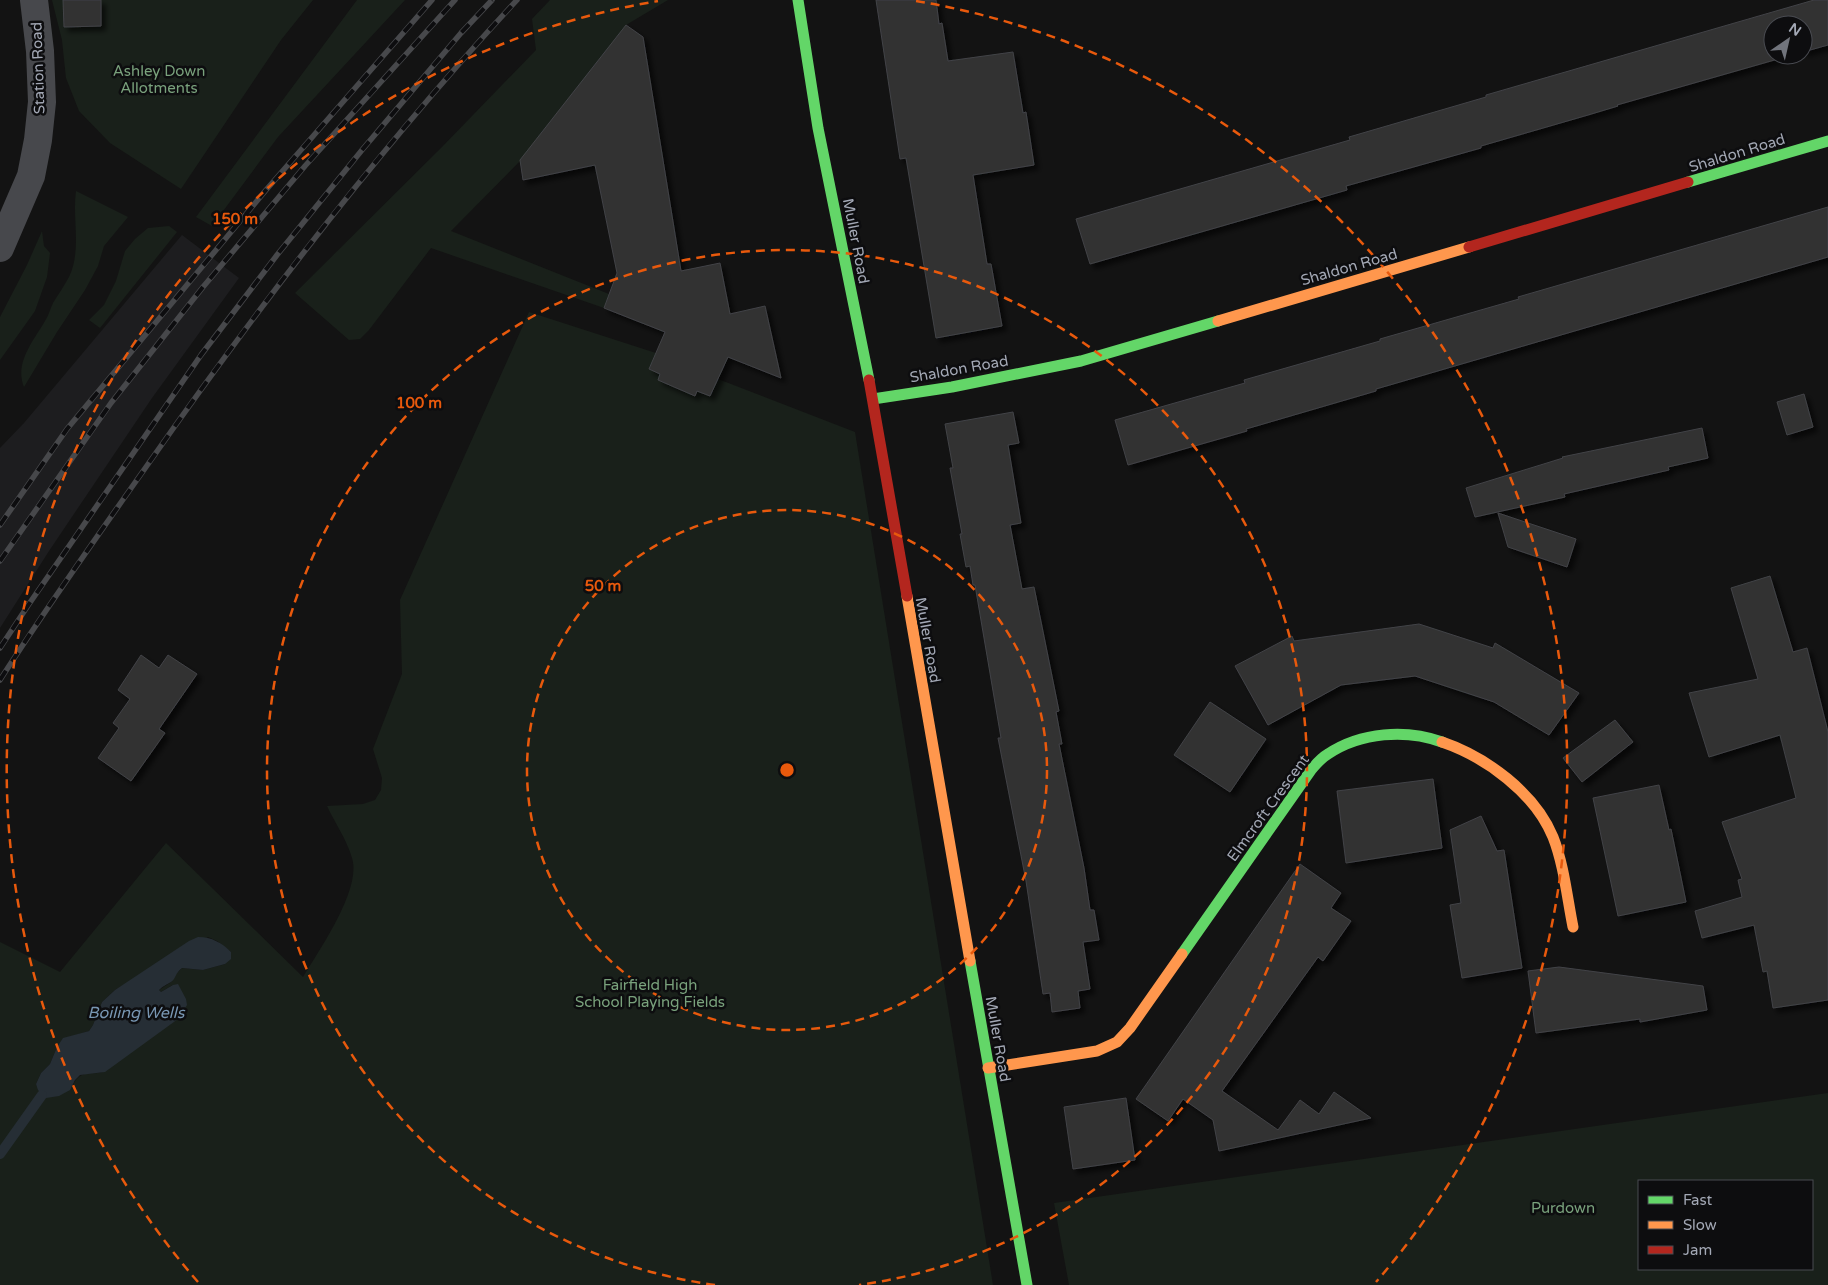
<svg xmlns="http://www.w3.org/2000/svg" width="1828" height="1285" font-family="'Varela Round',sans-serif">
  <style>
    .built { fill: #1d1d1f }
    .green { fill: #19201a; fill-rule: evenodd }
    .water { fill: #262e35 }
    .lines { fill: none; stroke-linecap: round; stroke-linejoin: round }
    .stream { stroke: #262e35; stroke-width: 10 }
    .building { fill: #313132; stroke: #424347; filter: url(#shadow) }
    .street { stroke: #47484c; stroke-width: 28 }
    .fast { stroke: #63d668; stroke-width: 11 }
    .slow { stroke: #ff974d; stroke-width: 11 }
    .jam { stroke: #b3261e; stroke-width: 11 }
    .rail-casing { stroke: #47484b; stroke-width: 5.5 }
    .rail { stroke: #0d0d0f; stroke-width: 4; stroke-dasharray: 11; stroke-linecap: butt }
    .ring { fill: none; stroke: #e8590c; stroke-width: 2.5; stroke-dasharray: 9 6 }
    .labels { text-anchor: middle; stroke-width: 5; stroke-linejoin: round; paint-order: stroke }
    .street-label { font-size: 15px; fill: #a3a8b5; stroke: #0d0d0f }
    .park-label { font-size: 15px; fill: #79a17c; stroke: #0d0d0f }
    .water-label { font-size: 16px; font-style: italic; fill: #7896b2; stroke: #0d0d0f }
    .centre { fill: #e8590c; stroke: #0d0d0f; stroke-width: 2.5 }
    .ring-label { font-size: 15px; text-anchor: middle; font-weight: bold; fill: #e8590c; stroke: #0d0d0f; stroke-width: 5; stroke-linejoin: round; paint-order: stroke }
  </style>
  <defs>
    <filter id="shadow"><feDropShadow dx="4.5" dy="4.5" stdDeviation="2.5" flood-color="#0009"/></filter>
  </defs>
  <rect width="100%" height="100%" fill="#131313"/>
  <!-- built -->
  <polygon class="built" points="182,235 239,278 152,398 49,551 0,628 0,448 24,423"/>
  <!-- green -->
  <g class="green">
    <polygon points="52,0 313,0 281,40 181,189 110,143 79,111 66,78 62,40"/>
    <polygon points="357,0 405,0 278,137 212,226 196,217"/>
    <polygon points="550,0 668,0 626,25 521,160 451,231 609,294 604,308 431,248 369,330 360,339 349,340 295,293 442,147 536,50 532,19"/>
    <path d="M76,191L128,217L104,246L98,266L85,290L57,332L24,387C14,363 34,340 45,321C49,315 50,309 53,303C58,295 64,286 69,277C82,250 72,219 76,191Z"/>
    <polygon points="169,226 177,232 100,328 89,320 104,305 116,281 125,251 135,239 148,228"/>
    <polygon points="42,231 44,246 50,253 47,277 35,311 0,360 0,317 27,265"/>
    <path d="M529,312L656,353L718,379L855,432L993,1285H0V942L60,972L166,843L303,977C319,950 362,889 352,858C347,840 335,823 327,806L363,804L375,800L381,790L382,778L373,749L402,674L400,600ZM208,937L217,941L231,952L225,964L203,970L182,968L175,975L171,982L159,990L161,992L173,985L110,1068C96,1080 82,1064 72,1087L42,1095L36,1084L41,1073L50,1064L57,1047L63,1039L89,1031L93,1025L102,1002L115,990Z"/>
    <path d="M1828,1093V1285H1069L1054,1203ZM1639,1181H1812V1269H1639Z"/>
  </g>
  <!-- water -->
  <path class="water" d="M198,937C212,937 222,943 231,952V959L225,964L203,970L182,968C175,973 176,979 171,982C166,985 163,986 159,990L161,992L173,985L178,984L186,999L187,1005L178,1019L105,1072L80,1075L75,1080L70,1090L59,1096L46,1098L38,1090L36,1084L41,1073L50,1064L57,1047L63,1038L89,1031L93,1025L102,1002L115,990L189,941Z"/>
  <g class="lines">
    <!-- stream -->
    <polyline class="stream" points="0,1154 42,1095"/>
  </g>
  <!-- building -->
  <g class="building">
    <polygon points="63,0 101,0 101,26 64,27"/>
    <polygon points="876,0 936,0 939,24 942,23 948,61 1013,52 1023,113 1026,112 1034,165 973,175 987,264 991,264 1002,326 936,338 906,158 900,159"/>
    <polygon points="1814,0 1828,0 1828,45 1803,52 1803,25 1773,25 1773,55 1792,55 1617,105 1618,106 1588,115 1481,146 1481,148 1346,186 1347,190 1090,264 1076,219 1350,140 1349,137 1486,97 1486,95"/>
    <polygon points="626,25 643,37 681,271 720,263 730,314 765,306 781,378 728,357 710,396 697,391 695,396 658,380 660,374 649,369 665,332 604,308 617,273 595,165 523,180 520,160"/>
    <polygon points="1828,207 1828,257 1376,389 1376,391 1246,429 1247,431 1128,465 1115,420 1245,383 1244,380 1380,341 1380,339 1519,299 1518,297"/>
    <polygon points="1804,394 1813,427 1787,435 1777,402"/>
    <polygon points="1013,412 1019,443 1008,445 1021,523 1010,525 1022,589 1034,587 1059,711 1056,712 1062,744 1059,744 1084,868 1090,910 1094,910 1099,940 1083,942 1090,989 1078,991 1080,1008 1052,1012 1050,993 1043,994 1026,881 998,738 1001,738 975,585 973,585 970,566 966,567 960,534 962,534 950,468 953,468 945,424"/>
    <polygon points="1702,428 1708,458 1668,467 1669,470 1564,494 1565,497 1475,517 1466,488 1563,458 1562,457"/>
    <polygon points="1498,513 1576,539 1567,567 1508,547"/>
    <polygon points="1770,576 1793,652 1807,648 1828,732 1828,1000 1773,1008 1767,971 1763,972 1754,925 1702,938 1695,911 1742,897 1738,880 1742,879 1722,822 1796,798 1780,735 1709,757 1689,693 1758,679 1731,588"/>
    <polygon points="1419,624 1493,648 1495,643 1579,693 1549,735 1494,702 1415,676 1341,685 1268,725 1235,666 1292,636 1294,641"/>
    <polygon points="141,655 159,668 168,655 197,674 159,729 165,733 131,781 98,758 119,728 113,723 130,699 118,690"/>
    <polygon points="1210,702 1266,739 1230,792 1174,755"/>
    <polygon points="1615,720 1633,742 1582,782 1563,758"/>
    <polygon points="1433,779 1442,848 1346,863 1337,791"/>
    <polygon points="1659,785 1669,830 1671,829 1686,902 1618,916 1593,798"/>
    <polygon points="1481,816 1497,851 1504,850 1522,968 1462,978 1450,905 1461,903 1450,830"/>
    <polygon points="1300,864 1341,893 1331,908 1351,921 1323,961 1318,957 1222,1091 1278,1130 1300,1100 1319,1114 1334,1092 1371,1118 1219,1151 1213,1120 1183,1099 1168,1121 1136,1099"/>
    <polygon points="1559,967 1703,986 1707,1010 1640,1022 1640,1019 1536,1033 1528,971"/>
    <polygon points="1126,1098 1135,1160 1073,1169 1064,1107"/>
  </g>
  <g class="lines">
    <!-- street -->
    <polyline class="street" points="0,248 31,176 38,140 42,102 40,51 34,0"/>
    <!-- fast -->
    <g class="fast">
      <polyline points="798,0 818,128 869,380"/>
      <polyline points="1688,182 1828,141"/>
      <polyline points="873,399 952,387 1081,361 1218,321"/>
      <path d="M1182,954L1311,770C1316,764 1321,758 1328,754C1361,732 1406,729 1442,742"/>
      <polyline points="970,961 1027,1285"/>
    </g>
    <!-- slow -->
    <g class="slow">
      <polyline points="1218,321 1469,247"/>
      <polyline points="907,596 970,961"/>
      <path d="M1442,742C1486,757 1535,793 1553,837C1564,865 1567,897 1573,927"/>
      <polyline points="988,1068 1097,1051 1117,1042 1130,1028 1182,954"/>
    </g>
    <!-- jam -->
    <g class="jam">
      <polyline points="1469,247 1688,182"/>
      <polyline points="869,380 907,596"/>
    </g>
    <defs>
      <g id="rail">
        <polyline points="0,525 67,429 266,190 432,0"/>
        <polyline points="0,561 111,403 203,287 305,166 455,0"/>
        <polyline points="0,648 29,604 201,355 277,255 362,150 461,33 492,0"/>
        <path d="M0,680C46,608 96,538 146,467C260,304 381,146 517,0"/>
      </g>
    </defs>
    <!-- rail casing -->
    <use href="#rail" class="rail-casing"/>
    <!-- rail -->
    <use href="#rail" class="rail"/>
  </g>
  <!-- distance rings -->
  <g class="ring">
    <circle cx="787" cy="770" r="260"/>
    <path d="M715 1285A520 520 0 1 1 859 1285"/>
    <path d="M198 1282A780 780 0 0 1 658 1M916 1A780 780 0 0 1 1376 1282"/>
  </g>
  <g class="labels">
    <!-- street labels -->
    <g class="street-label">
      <text transform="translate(38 68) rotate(-92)" y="5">Station Road</text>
      <text transform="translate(1737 153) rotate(-17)" y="5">Shaldon Road</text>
      <text transform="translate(856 241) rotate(79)" y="5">Muller Road</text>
      <text transform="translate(1349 267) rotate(-16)" y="5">Shaldon Road</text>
      <text transform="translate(959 369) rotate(-10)" y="5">Shaldon Road</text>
      <text transform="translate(928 640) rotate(80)" y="5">Muller Road</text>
      <text transform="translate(1268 808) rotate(-54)" y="5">Elmcroft Crescent</text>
      <text transform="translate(998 1039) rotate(80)" y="5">Muller Road</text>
    </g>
    <!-- park labels -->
    <g class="park-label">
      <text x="159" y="76">Ashley Down<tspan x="159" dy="17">Allotments</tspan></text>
      <text x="650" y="990">Fairfield High<tspan x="650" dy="17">School Playing Fields</tspan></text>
      <text x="1563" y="1213">Purdown</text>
    </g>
    <!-- water labels -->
    <g class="water-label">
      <text x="136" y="1018">Boiling Wells</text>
    </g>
  </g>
  <circle cx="787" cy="770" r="8" class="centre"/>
  <g class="ring-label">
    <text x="235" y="224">150 m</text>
    <text x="419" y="408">100 m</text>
    <text x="603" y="591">50 m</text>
  </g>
  <!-- legend -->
  <rect x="1638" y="1180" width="175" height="90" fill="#0d0d0f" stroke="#494b51"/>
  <rect x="1648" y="1196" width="25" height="8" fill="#63d668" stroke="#494b51"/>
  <text x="1683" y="1205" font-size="15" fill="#a3a8b5">Fast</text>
  <rect x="1648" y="1221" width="25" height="8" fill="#ff974d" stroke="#494b51"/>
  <text x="1683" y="1230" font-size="15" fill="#a3a8b5">Slow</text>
  <rect x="1648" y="1246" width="25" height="8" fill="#b3261e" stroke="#494b51"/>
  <text x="1683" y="1255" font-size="15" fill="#a3a8b5">Jam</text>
  <!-- north arrow -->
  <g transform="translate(1788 40) rotate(34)"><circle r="24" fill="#0d0d0f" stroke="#494b51"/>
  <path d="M0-4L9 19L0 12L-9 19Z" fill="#71747c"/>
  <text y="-8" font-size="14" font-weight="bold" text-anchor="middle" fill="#a3a8b5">N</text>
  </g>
</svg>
